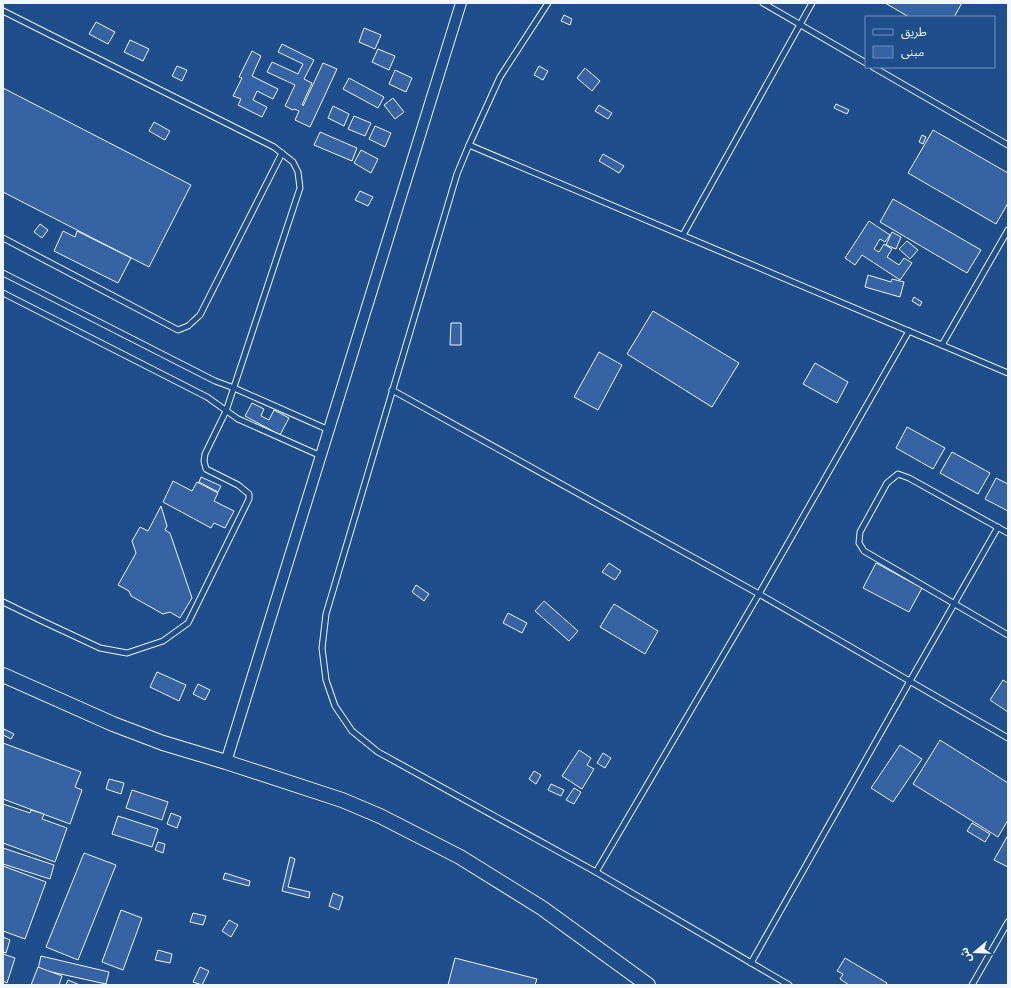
<svg xmlns="http://www.w3.org/2000/svg" width="1011" height="988" font-family="Bitter,'Noto Sans Arabic',serif">
  <style>
    .building { fill: #3563a3; stroke: #f2f6ff }
    .lines { fill: none; stroke-linecap: round; stroke-linejoin: round }
    .lane-casing { stroke: #f2f6ff; stroke-width: 7 }
    .street-casing { stroke: #f2f6ff; stroke-width: 12 }
    .secondary-casing { stroke: #f2f6ff; stroke-width: 16 }
    .lane { stroke: #1f4e8c; stroke-width: 5 }
    .street { stroke: #1f4e8c; stroke-width: 10 }
    .secondary { stroke: #1f4e8c; stroke-width: 14 }
  </style>
  <rect width="100%" height="100%" fill="#1f4e8c"/>
  <!-- building -->
  <g class="building">
    <polygon points="885,3 962,3 954,17 909,17"/>
    <polygon points="564,15 572,19 570,25 561,21"/>
    <polygon points="96,22 115,32 108,44 89,34"/>
    <polygon points="364,28 381,35 375,49 359,42"/>
    <polygon points="130,40 149,49 143,61 124,52"/>
    <polygon points="282,44 314,60 304,79 312,83 302,105 303,106 323,63 337,69 310,127 295,120 299,111 294,109 293,110 285,106 295,85 267,72 272,62 298,74 303,64 278,52"/>
    <polygon points="378,49 395,56 389,70 372,62"/>
    <polygon points="252,51 261,56 252,76 278,89 273,99 257,91 253,100 267,107 262,117 238,105 241,99 233,96 242,78 239,77"/>
    <polygon points="177,66 187,70 182,81 172,76"/>
    <polygon points="539,66 548,71 543,80 534,75"/>
    <polygon points="585,68 600,81 592,91 577,78"/>
    <polygon points="395,70 412,78 406,92 389,84"/>
    <polygon points="349,78 384,97 378,108 343,89"/>
    <polygon points="3,88 191,185 149,267 3,192"/>
    <polygon points="393,98 404,112 395,119 384,105"/>
    <polygon points="836,104 849,110 847,114 834,108"/>
    <polygon points="599,105 612,113 608,119 595,111"/>
    <polygon points="333,106 349,114 344,126 328,118"/>
    <polygon points="354,116 371,123 365,136 348,129"/>
    <polygon points="154,122 170,131 165,140 149,131"/>
    <polygon points="375,126 391,133 385,147 369,139"/>
    <polygon points="933,130 1008,173 1008,203 996,224 908,173"/>
    <polygon points="320,132 357,148 352,161 314,145"/>
    <polygon points="922,135 926,137 923,144 919,142"/>
    <polygon points="361,150 378,159 371,173 354,163"/>
    <polygon points="603,154 624,166 619,173 599,161"/>
    <polygon points="360,191 373,197 368,206 355,200"/>
    <polygon points="893,199 981,250 967,273 880,222"/>
    <polygon points="869,221 890,235 885,242 880,239 874,249 879,252 884,244 892,249 887,257 899,265 904,258 912,263 900,280 862,255 855,265 845,258"/>
    <polygon points="40,224 48,230 42,238 34,232"/>
    <polygon points="63,231 75,237 77,231 131,258 118,283 54,251"/>
    <polygon points="892,232 901,237 896,249 886,245"/>
    <polygon points="907,241 918,250 910,259 899,249"/>
    <polygon points="868,275 891,282 892,279 904,282 900,297 865,287"/>
    <polygon points="914,297 922,302 920,306 912,301"/>
    <polygon points="653,311 739,363 712,407 627,354"/>
    <polygon points="451,323 461,323 461,345 450,345"/>
    <polygon points="599,352 622,365 598,410 574,397"/>
    <polygon points="815,363 848,382 837,403 803,384"/>
    <polygon points="252,403 264,409 261,416 269,420 274,410 289,418 280,435 245,416"/>
    <polygon points="907,427 945,448 933,469 896,448"/>
    <polygon points="952,452 990,473 978,494 940,473"/>
    <polygon points="201,477 221,486 218,492 199,482"/>
    <polygon points="996,478 1008,484 1008,511 985,499"/>
    <polygon points="173,481 192,491 197,482 218,493 214,501 234,511 225,528 214,523 211,528 163,502"/>
    <polygon points="161,506 167,526 165,530 170,533 192,598 180,618 170,612 163,614 131,596 129,591 118,585 136,553 132,541 140,527 148,531"/>
    <polygon points="609,563 621,571 615,580 602,572"/>
    <polygon points="876,563 922,588 909,612 863,588"/>
    <polygon points="416,585 429,594 424,601 412,592"/>
    <polygon points="544,601 578,631 569,641 535,611"/>
    <polygon points="614,604 658,631 645,654 600,627"/>
    <polygon points="508,613 527,623 522,633 503,623"/>
    <polygon points="157,672 186,685 179,701 150,687"/>
    <polygon points="1003,680 1008,683 1008,712 990,700"/>
    <polygon points="198,684 210,690 205,700 193,694"/>
    <polygon points="4,729 14,734 11,739 3,735"/>
    <polygon points="940,740 1008,783 1008,820 998,837 913,784"/>
    <polygon points="3,743 81,772 75,787 82,790 70,824 3,799"/>
    <polygon points="900,745 922,759 893,802 871,788"/>
    <polygon points="579,750 591,758 587,765 594,769 582,789 562,776"/>
    <polygon points="603,753 611,758 605,768 597,763"/>
    <polygon points="534,771 541,775 536,784 529,779"/>
    <polygon points="109,779 124,783 121,794 106,789"/>
    <polygon points="551,784 564,790 561,796 548,790"/>
    <polygon points="574,788 581,792 574,804 566,800"/>
    <polygon points="132,790 168,802 162,820 126,808"/>
    <polygon points="3,804 30,813 31,810 44,814 42,819 67,828 55,862 3,843"/>
    <polygon points="171,813 181,817 177,828 167,824"/>
    <polygon points="118,816 158,829 152,847 112,834"/>
    <polygon points="972,823 990,834 985,842 967,831"/>
    <polygon points="1008,835 1008,867 994,860"/>
    <polygon points="158,842 165,844 163,853 155,850"/>
    <polygon points="3,848 54,865 50,879 3,864"/>
    <polygon points="84,853 116,865 78,960 46,947"/>
    <polygon points="290,857 295,859 288,887 310,892 309,898 282,891"/>
    <polygon points="3,866 46,882 25,939 3,931"/>
    <polygon points="225,873 250,881 249,886 223,879"/>
    <polygon points="333,893 343,897 339,910 329,906"/>
    <polygon points="121,910 142,918 123,970 102,962"/>
    <polygon points="193,913 206,916 203,925 190,922"/>
    <polygon points="229,920 238,925 231,937 222,931"/>
    <polygon points="3,937 10,940 6,953 3,952"/>
    <polygon points="158,950 172,954 170,963 155,960"/>
    <polygon points="3,954 15,958 7,983 3,981"/>
    <polygon points="41,956 109,972 106,984 38,969"/>
    <polygon points="455,958 537,979 535,985 448,985"/>
    <polygon points="845,958 887,983 886,985 849,985 840,979 843,974 837,971"/>
    <polygon points="38,967 62,976 59,985 31,985"/>
    <polygon points="200,967 209,971 202,985 193,982"/>
    <polygon points="68,980 80,985 66,985"/>
  </g>
  <g class="lines">
    <defs>
      <g id="lane">
        <polyline points="548,3 500,77 469,145 457,174 326,614 322,648 326,680 335,706 352,731 378,752 596,872 789,985"/>
        <polyline points="763,3 866,63"/>
        <polyline points="3,11 274,147 293,162 298,172 300,188 226,411 205,454 204,461 206,469 238,485 249,494 249,499 188,623 163,641 127,653 100,648 40,620 3,602"/>
        <polyline points="873,67 1008,145"/>
        <polyline points="469,145 1008,373"/>
        <polyline points="683,235 812,3"/>
        <polyline points="3,238 178,330 188,326 200,315 282,153"/>
        <polyline points="3,273 215,381 234,388 329,430"/>
        <polyline points="3,293 207,397 238,419 321,456"/>
        <polyline points="942,345 1008,230"/>
        <polyline points="392,390 759,594 1008,738"/>
        <polyline points="1008,533 909,478 898,474 887,483 860,532 859,543 864,551 1008,635"/>
        <polyline points="596,872 759,594 909,331"/>
        <polyline points="751,963 910,681 998,527"/>
        <polyline points="972,985 1008,922"/>
      </g>
      <polyline id="street" points="226,762 461,3"/>
      <polyline id="secondary" points="3,675 113,724 163,743 226,762 342,800 380,816 460,857 542,908 648,985"/>
    </defs>
    <!-- lane casing -->
    <use href="#lane" class="lane-casing"/>
    <!-- street casing -->
    <use href="#street" class="street-casing"/>
    <!-- secondary casing -->
    <use href="#secondary" class="secondary-casing"/>
    <!-- lane -->
    <use href="#lane" class="lane"/>
    <!-- street -->
    <use href="#street" class="street"/>
    <!-- secondary -->
    <use href="#secondary" class="secondary"/>
  </g>
  <!-- border -->
  <rect width="1011" height="988" fill="none" stroke="#f2f6ff" stroke-width="8"/>
  <!-- legend -->
  <rect x="865" y="16" width="130" height="52" fill="#1f4e8c" stroke="#7391ba"/>
  <rect x="873" y="29" width="20" height="6" fill="#1f4e8c" stroke="#7391ba"/>
  <text x="901" y="36" font-size="12" fill="#f2f6ff">طريق</text>
  <rect x="873" y="46" width="20" height="12" fill="#3563a3" stroke="#7391ba"/>
  <text x="901" y="56" font-size="12" fill="#f2f6ff">مبنى</text>
  <!-- north arrow -->
  <g transform="translate(975 952) rotate(251)" stroke="#1f4e8c" stroke-width="3" paint-order="stroke">
  <path d="M0-3L7 15L0 10L-7 15Z" fill="#f2f6ff"/>
  <text y="-6" font-size="11" font-weight="bold" text-anchor="middle" fill="#f2f6ff">ش</text>
  </g>
</svg>
